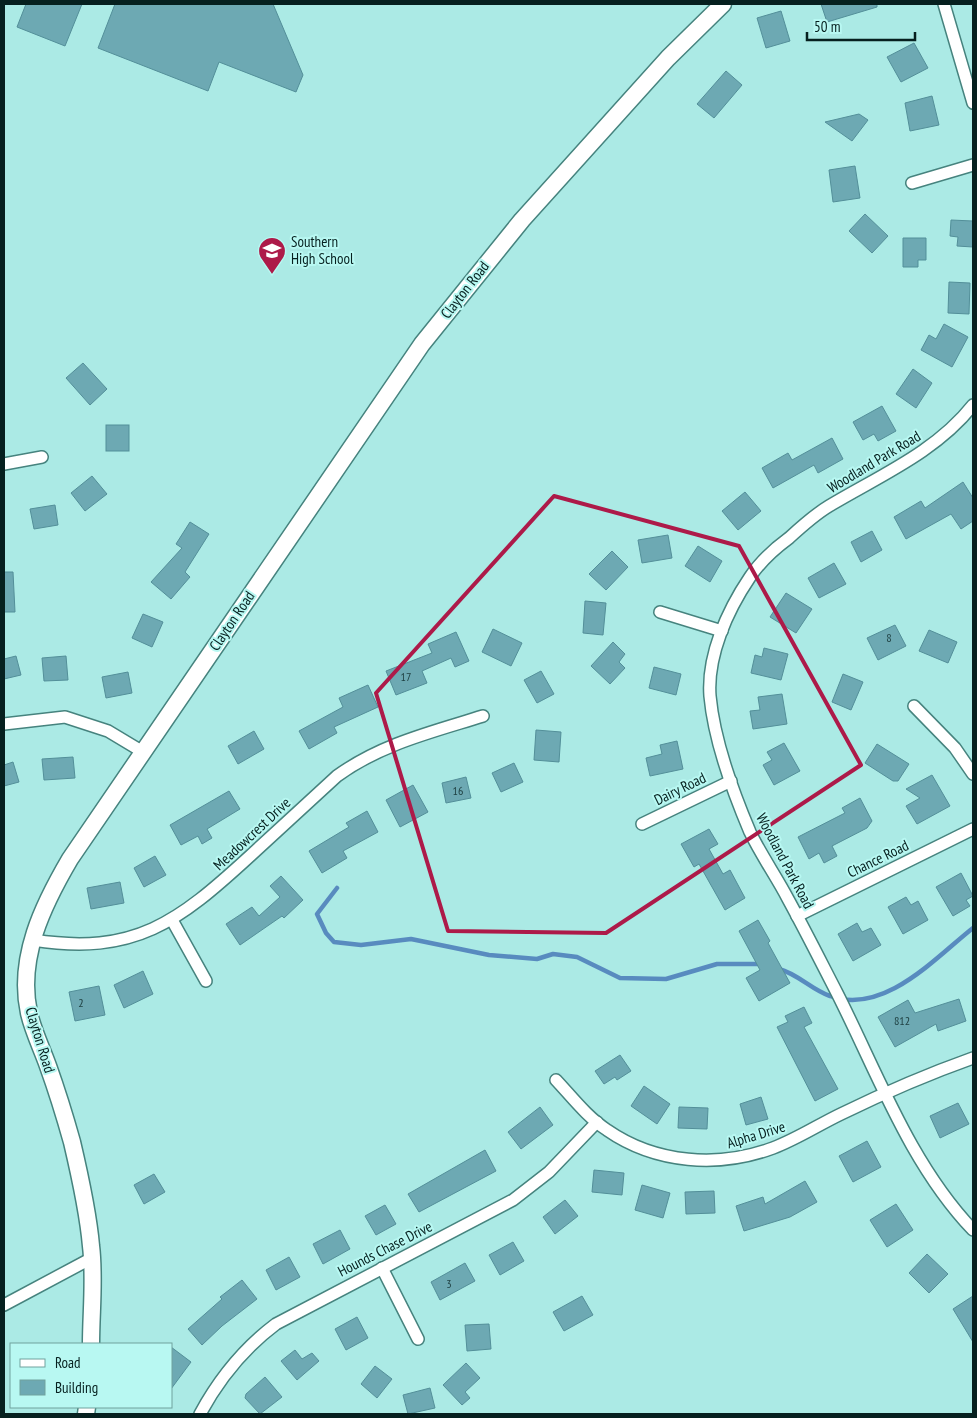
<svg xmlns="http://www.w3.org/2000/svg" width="977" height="1418" font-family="'PT Sans Narrow',sans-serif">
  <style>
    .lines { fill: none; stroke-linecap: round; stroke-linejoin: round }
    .stream { stroke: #588bbf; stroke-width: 4.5 }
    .building { fill: #6da9b3; stroke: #538f99 }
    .street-casing { stroke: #46837e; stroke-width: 14 }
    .secondary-casing { stroke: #46837e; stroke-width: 19 }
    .street { stroke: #fff; stroke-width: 11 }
    .secondary { stroke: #fff; stroke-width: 16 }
    .marked { fill: none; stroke: #ad1a49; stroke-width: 4; stroke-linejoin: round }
    .labels { text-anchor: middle; stroke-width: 4; stroke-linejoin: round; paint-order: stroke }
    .number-label { font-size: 12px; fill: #204244 }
    .poi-label { font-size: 15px; fill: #06201f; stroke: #b8f8f2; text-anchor: start }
    .street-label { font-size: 15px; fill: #06201f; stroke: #b8f8f2 }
  </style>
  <rect width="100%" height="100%" fill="#abeae5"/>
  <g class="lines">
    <!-- stream -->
    <g class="stream">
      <polyline points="337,888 317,914 326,933 334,942 361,945 411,939 489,955 537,959 553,954 577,957 620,978 666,979 717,964 762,964"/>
      <path d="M779,969C798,974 812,990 830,996C884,1016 936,957 973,928"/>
    </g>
  </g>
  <!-- building -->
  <g class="building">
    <polygon points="26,4 82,4 65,46 17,27"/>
    <polygon points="115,4 273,4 303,75 296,92 219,62 208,91 98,48"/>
    <polygon points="821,4 877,4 877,7 827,22"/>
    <polygon points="781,11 790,41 766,48 757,18"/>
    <polygon points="914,43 928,68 901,82 887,57"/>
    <polygon points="726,71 742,85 714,118 697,104"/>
    <polygon points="932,96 939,125 910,131 905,103"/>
    <polygon points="859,114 868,120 852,141 825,122"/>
    <polygon points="855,166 860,198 833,202 829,170"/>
    <polygon points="865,214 888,236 872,253 849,231"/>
    <polygon points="951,220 973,221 973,247 957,246 958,237 950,236"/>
    <polygon points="903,238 926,238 926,260 918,260 918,267 903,267"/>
    <polygon points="949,282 970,283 969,314 948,313"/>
    <polygon points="944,324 968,337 952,367 921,350 929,335 936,339"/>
    <polygon points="83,363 107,389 90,405 66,378"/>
    <polygon points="913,369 932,383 916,408 896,394"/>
    <polygon points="882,406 896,431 878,441 874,434 863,440 853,422"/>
    <rect x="106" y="425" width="23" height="26"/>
    <polygon points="832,438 843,459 818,473 814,465 773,488 762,468 788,453 792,460"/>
    <polygon points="92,476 107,494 85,511 71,493"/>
    <polygon points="963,482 973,498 973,521 961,529 951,514 906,539 894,517 921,501 925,508"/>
    <polygon points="745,492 761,511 738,530 722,511"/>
    <polygon points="55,505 58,525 34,529 30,509"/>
    <polygon points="190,522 209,534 185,572 190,577 171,599 151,582 182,548 176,544"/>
    <polygon points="872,531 882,550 861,562 851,542"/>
    <polygon points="668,535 672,558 642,563 638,540"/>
    <polygon points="698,546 722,561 710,582 685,566"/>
    <polygon points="612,551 628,567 606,590 589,574"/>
    <polygon points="834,563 846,584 819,598 808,578"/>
    <polygon points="4,572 13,572 15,612 4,612"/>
    <polygon points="786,593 812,609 796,633 770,617"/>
    <polygon points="585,601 606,603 603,635 583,633"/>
    <polygon points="143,614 163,622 152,647 132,638"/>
    <polygon points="895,625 906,646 878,660 867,638"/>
    <polygon points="493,629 522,643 511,666 482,652"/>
    <polygon points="929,630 957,642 948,663 919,651"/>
    <polygon points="456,632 469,661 455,667 451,658 422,671 427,683 396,695 386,671 432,653 428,644"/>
    <polygon points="613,642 625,654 619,662 625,668 610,684 591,666"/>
    <polygon points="764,648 788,654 781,680 751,673 755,655 762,657"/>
    <polygon points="16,656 21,675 4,679 4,659"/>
    <polygon points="66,656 68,680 44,681 42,658"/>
    <polygon points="654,667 681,674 676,695 649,688"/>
    <polygon points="541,671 554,694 537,703 524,680"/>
    <polygon points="128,672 132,693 106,698 102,677"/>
    <polygon points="843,674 863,682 851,710 832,702"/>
    <polygon points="368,685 378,707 334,727 337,733 309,749 299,731 343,707 339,698"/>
    <polygon points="782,694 787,724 753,729 750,711 760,710 758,697"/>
    <polygon points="536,730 561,732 559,762 534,760"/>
    <polygon points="254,731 264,749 238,764 228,746"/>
    <polygon points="677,741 683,769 650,776 646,758 662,754 660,745"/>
    <polygon points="784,743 800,771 774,785 763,765 772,760 767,752"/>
    <polygon points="877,744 909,764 898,781 893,781 865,763"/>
    <polygon points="73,757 75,778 44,780 42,759"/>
    <polygon points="13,762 19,782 4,786 4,765"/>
    <polygon points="514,763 523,782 501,792 492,773"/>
    <polygon points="932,775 950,806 917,824 906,806 920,798 906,789"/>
    <polygon points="466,777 471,798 446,803 442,783"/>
    <polygon points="413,785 428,812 400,827 386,800"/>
    <polygon points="229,791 240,809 207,829 212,838 202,844 198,836 181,845 170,825"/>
    <polygon points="860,798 872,821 867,828 832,846 837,856 824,863 819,853 809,859 798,837 845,813 842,808"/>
    <polygon points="367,811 378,832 343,851 347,858 322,873 309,851 349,827 346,823"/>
    <polygon points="709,829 718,844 709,849 723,874 730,870 745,898 725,910 699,864 694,867 681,844"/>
    <polygon points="155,856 166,875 144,887 134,868"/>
    <polygon points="961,873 973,896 966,900 970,906 953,916 936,887"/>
    <polygon points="281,876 303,900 284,918 282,916 240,945 226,924 252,907 259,916 280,897 270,886"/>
    <polygon points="120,882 124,903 91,909 87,888"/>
    <polygon points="906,897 911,905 918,901 928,920 903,934 888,907"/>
    <polygon points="758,920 770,941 768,943 790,983 759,1001 746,978 760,970 739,931"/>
    <polygon points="857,923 862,932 871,928 881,945 853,961 838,934"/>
    <polygon points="143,971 153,994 124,1008 114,985"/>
    <polygon points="99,986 105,1015 75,1021 69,992"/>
    <polygon points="959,999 966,1021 938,1031 936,1024 895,1047 878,1017 908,1000 915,1013"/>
    <polygon points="804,1007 812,1023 804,1027 838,1089 815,1101 777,1027 788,1022 785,1016"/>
    <polygon points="620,1055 631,1071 617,1080 615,1077 604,1084 595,1071"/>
    <polygon points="644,1086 670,1104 657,1124 631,1106"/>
    <polygon points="761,1097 768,1119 746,1125 740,1104"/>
    <polygon points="958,1103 969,1124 940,1138 930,1116"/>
    <polygon points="540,1107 553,1125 521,1149 508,1132"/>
    <polygon points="679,1107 708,1108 707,1129 678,1128"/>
    <polygon points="867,1141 881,1167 853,1182 839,1156"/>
    <polygon points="485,1150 496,1171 419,1212 408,1194"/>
    <polygon points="594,1170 624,1173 622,1195 592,1192"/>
    <polygon points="154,1174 165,1192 144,1204 134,1185"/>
    <polygon points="805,1181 817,1202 790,1217 744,1231 736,1206 763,1197 765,1204"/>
    <polygon points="642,1185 670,1193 663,1218 635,1210"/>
    <polygon points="714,1191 715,1213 686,1214 685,1192"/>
    <polygon points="565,1200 578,1216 555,1234 543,1217"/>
    <polygon points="896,1204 913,1230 887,1247 870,1220"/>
    <polygon points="385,1205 396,1224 376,1235 365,1216"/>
    <polygon points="340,1230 350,1249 323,1264 313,1244"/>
    <polygon points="513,1242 524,1261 500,1275 489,1255"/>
    <polygon points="927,1254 948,1274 929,1293 909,1273"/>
    <polygon points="289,1257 300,1277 276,1290 266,1270"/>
    <polygon points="465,1263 475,1281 440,1300 431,1282"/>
    <polygon points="242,1280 257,1299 222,1326 202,1345 188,1329 222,1299 220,1297"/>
    <polygon points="582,1296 593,1315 564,1331 553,1312"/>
    <polygon points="973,1296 973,1342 953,1309"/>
    <polygon points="357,1317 368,1338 346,1350 335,1329"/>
    <polygon points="489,1324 491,1349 467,1351 465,1325"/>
    <polygon points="171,1347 191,1362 171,1389"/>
    <polygon points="295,1350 302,1359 312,1353 319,1361 297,1380 281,1361"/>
    <polygon points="466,1363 480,1378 465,1392 470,1398 462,1405 443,1385"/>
    <polygon points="375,1366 392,1379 377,1398 361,1384"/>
    <polygon points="265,1377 282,1397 260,1414 245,1398 246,1394"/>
    <polygon points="430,1388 435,1408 408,1414 403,1395"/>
  </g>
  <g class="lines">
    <defs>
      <g id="street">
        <polyline points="944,4 973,103"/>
        <polyline points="912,183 973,165"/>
        <path d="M973,405C936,452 879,476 829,506C814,515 801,527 789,538C774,549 760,562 750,577C727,611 707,656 710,696C714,740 733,792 750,832C761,855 776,876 788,899C805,930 821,962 837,993C878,1074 910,1164 973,1230"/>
        <polyline points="4,464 42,457"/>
        <polyline points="660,612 722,631"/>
        <polyline points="914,706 955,748 973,774"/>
        <polyline points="4,724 65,717 108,731 143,752"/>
        <polyline points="642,824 731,781"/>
        <polyline points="797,916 973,829"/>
        <polyline points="172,920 206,981"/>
        <path d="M33,940C135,956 178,922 250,856C279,829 308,803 337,776C381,744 432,732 483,716"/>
        <path d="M556,1080C572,1097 587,1117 607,1130C656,1164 719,1168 773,1148C797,1139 818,1125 841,1114C884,1093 928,1074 973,1058"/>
        <polyline points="382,1268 418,1339"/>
        <polyline points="4,1305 92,1258"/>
        <path d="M200,1414C219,1379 244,1348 276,1324L513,1200L549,1172L597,1122"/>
      </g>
      <g id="secondary">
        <path d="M91,1344C91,1312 95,1278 91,1246C88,1211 80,1176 72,1142C65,1117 57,1091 48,1066C42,1049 33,1031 29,1013C17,958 43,905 70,859L422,344L522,220L668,58L723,4"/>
        <polyline points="86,1414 87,1407"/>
      </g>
    </defs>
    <!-- street casing -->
    <use href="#street" class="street-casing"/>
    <!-- secondary casing -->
    <use href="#secondary" class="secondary-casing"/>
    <!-- street -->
    <use href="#street" class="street"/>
    <!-- secondary -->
    <use href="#secondary" class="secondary"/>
  </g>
  <!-- marked area -->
  <path class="marked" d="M554,496L739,546L861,765L606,933L448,931L376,693Z"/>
  <!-- icons -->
  <defs>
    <symbol id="school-pin" viewBox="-11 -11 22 30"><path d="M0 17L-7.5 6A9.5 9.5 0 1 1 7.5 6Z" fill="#ad1a49" stroke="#b8f8f2"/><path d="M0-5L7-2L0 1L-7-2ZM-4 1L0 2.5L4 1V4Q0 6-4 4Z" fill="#fff"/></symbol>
  </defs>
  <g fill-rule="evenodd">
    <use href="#school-pin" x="256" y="235" width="32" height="43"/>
  </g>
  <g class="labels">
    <!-- number labels -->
    <g class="number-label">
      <text x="889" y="642">8</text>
      <text x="406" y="681">17</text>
      <text x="458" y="795">16</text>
      <text x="81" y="1007">2</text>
      <text x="902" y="1025">812</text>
      <text x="449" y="1288">3</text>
    </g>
    <!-- poi labels -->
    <g class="poi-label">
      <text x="291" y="247">Southern<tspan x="291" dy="17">High School</tspan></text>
    </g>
    <!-- street labels -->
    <g class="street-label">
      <text transform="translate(465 290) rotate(-52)" y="5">Clayton Road</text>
      <text transform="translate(874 462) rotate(-31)" y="5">Woodland Park Road</text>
      <text transform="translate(232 621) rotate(-56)" y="5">Clayton Road</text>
      <text transform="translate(680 789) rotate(-26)" y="5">Dairy Road</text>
      <text transform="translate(252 834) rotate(-43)" y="5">Meadowcrest Drive</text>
      <text transform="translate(878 859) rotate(-26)" y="5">Chance Road</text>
      <text transform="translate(785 861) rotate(62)" y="5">Woodland Park Road</text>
      <text transform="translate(40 1040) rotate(73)" y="5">Clayton Road</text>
      <text transform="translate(756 1135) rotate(-17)" y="5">Alpha Drive</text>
      <text transform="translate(385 1249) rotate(-27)" y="5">Hounds Chase Drive</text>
    </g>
  </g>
  <!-- border -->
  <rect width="977" height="1418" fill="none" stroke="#06201f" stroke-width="10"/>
  <!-- legend -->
  <rect x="10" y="1343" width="162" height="65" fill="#b8f8f2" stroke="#71a29e"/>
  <rect x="20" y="1359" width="25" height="8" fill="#ffffff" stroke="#71a29e"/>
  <text x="55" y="1368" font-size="15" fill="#06201f">Road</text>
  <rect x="20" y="1380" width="25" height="15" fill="#6da9b3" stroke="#71a29e"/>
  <text x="55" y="1393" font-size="15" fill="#06201f">Building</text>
  <!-- scale -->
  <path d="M807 32v8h108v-8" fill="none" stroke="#06201f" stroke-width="2.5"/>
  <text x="814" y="32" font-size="15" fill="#06201f" stroke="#b8f8f2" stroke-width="4" paint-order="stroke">50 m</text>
</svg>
